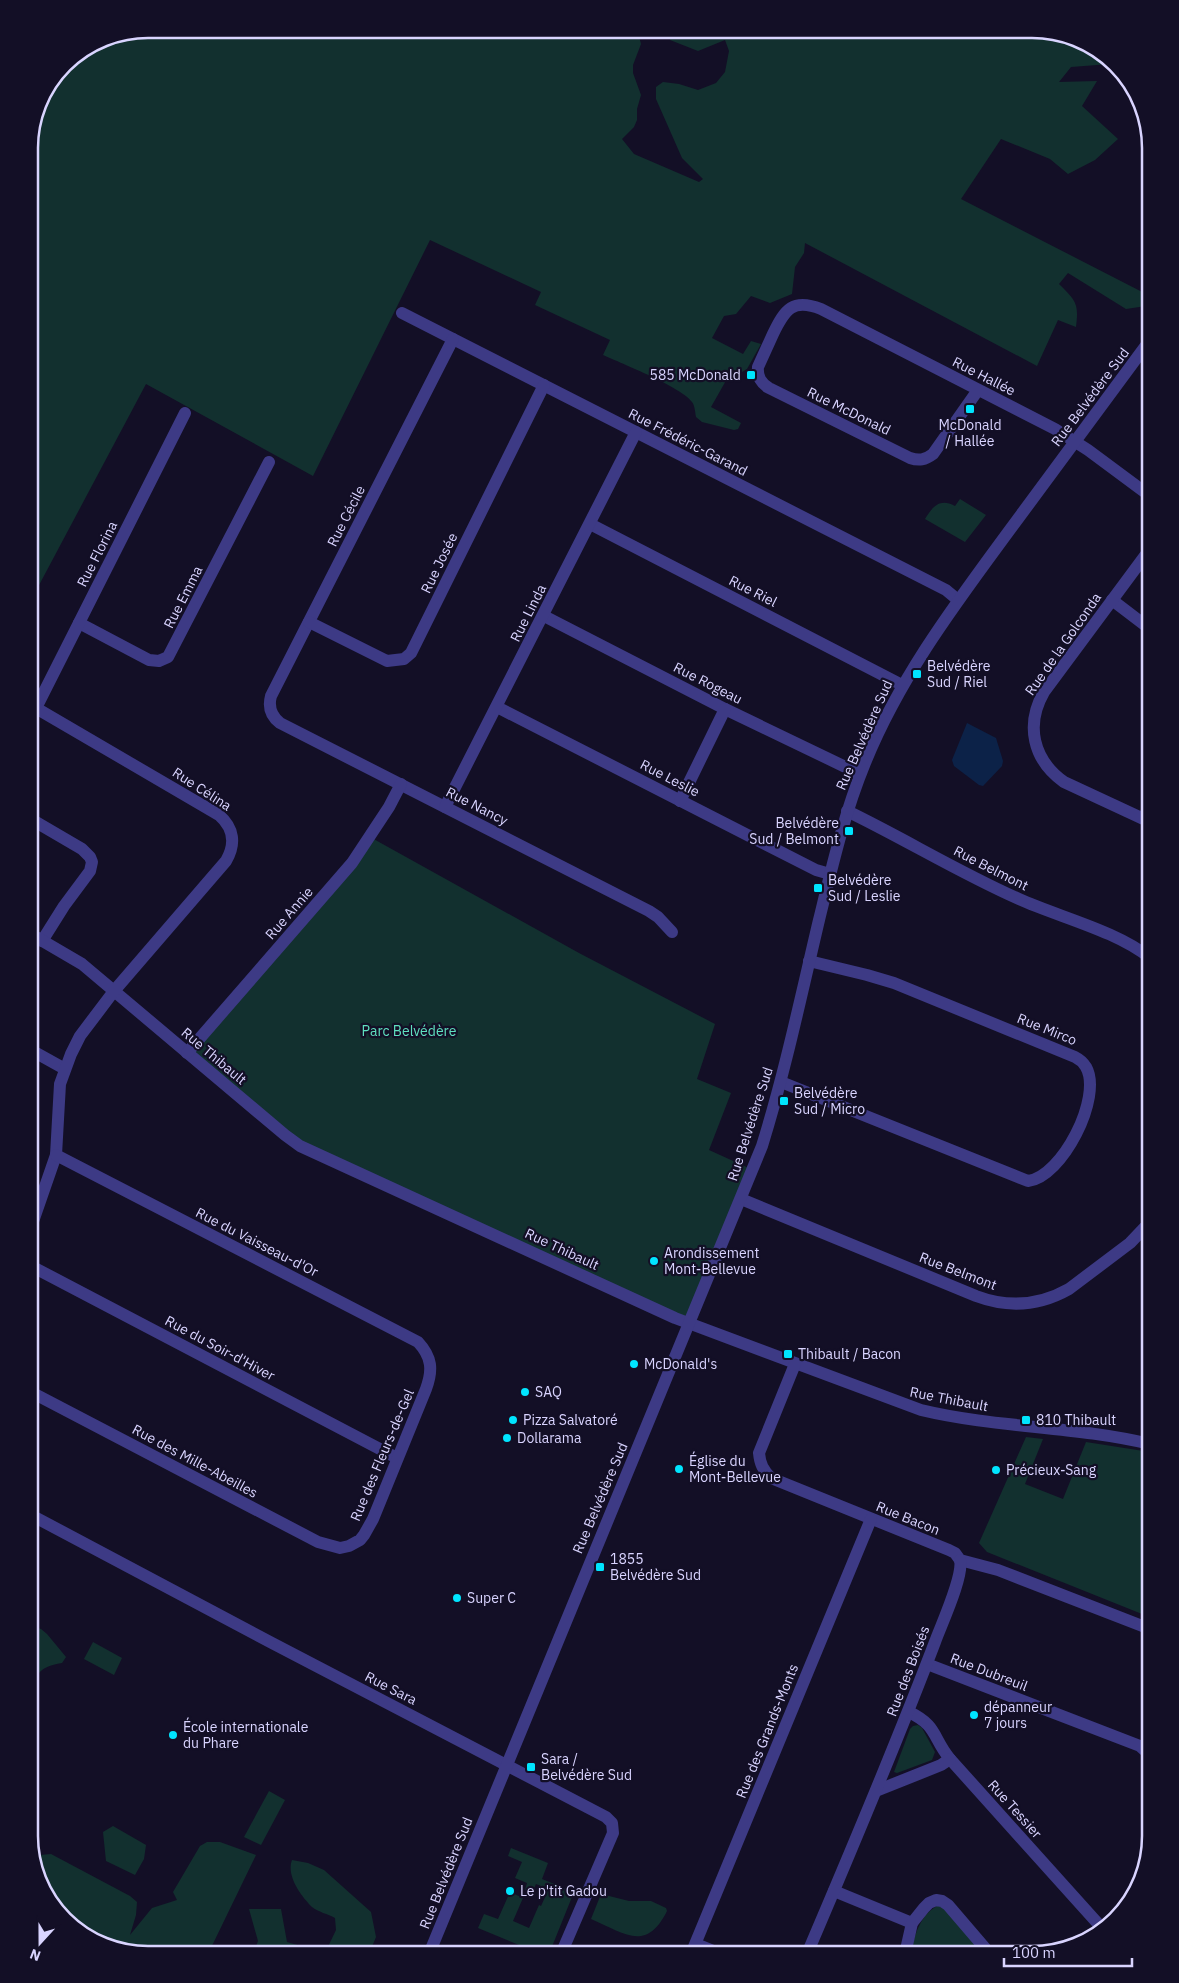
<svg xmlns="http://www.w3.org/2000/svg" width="1179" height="1983" font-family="'IBM Plex Sans',sans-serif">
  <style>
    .green { fill: #12302f }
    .water { fill: #0c2248 }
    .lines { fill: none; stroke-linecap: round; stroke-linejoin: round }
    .minor { stroke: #3d3a85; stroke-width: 12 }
    .poi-dot { fill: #00e5ff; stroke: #130f26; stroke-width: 2 }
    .labels { text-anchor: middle; stroke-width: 4.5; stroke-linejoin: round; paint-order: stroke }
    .poi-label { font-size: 14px; fill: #d9d4ff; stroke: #130f26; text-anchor: start }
    .street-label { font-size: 14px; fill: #d9d4ff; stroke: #130f26 }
    .park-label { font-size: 14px; fill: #5fe0c0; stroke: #130f26 }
    .rim { fill: none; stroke: #d9d4ff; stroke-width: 2.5 }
  </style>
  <rect width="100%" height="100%" fill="#130f26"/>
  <!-- green -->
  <g class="green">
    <path d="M148,29H631L638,32L641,44L633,65V73L641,95L637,109V120L634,127L622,139L634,154L699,182L703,179L682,158L656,99V87L663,82L679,84L698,90L716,83L725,72L729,51L725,40L698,51L670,40L671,29H1039L1098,49L1110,64L1071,67L1059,82L1097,81L1082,106L1118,139L1095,160L1068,174L1050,159L1001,139L961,199L1150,296V301L1146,306L1126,309L1068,273L1059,284C1076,301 1079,303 1076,327L1058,320L1037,366L805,243L804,253L795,267L792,294L770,303L751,296L736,314L724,316L712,338L743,354L751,341L761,344L747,369L742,372L732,370L711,407L741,423L738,429L734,430L702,422L696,417C695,412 695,406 692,402C683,388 621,363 603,355L610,340L535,305L541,292L430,240L313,476L146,384L29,604V140L38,102L64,63L103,38Z"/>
    <path d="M960,499L986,515L965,542L925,519C933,506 940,498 955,506Z"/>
    <polygon points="370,837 579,953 715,1024 697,1079 731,1093 709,1150 753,1170 689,1324 308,1150 187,1053"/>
    <polygon points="1026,1437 1043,1439 1025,1484 1063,1499 1086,1442 1150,1452 1150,1606 1147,1616 987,1552 979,1543"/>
    <path d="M29,1625L41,1629L47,1634L66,1657L62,1663C37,1667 36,1675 29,1697Z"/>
    <polygon points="93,1642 122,1658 114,1675 84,1659"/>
    <polygon points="918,1725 922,1728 935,1752 932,1760 897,1773 894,1772 910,1729 913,1726"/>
    <polygon points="269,1791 285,1800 261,1845 244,1837"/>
    <polygon points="113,1826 146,1845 144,1859 135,1875 106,1861 103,1832"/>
    <polygon points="207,1842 220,1842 256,1855 208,1954 140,1954 82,1934 41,1888 35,1860 40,1855 51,1854 130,1896 137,1902 136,1915 130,1935 152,1908 177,1900 173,1892 200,1846"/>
    <polygon points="511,1848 548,1863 542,1879 574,1892 549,1954 541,1954 478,1928 484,1914 498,1919 510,1892 523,1898 513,1921 529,1928 539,1905 541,1906 547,1893 545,1892 546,1888 536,1884 532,1893 525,1890 527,1883 515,1878 522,1862 508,1856"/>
    <path d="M292,1860L308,1863L324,1870L371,1912L376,1937L369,1954H253L258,1941L249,1909H281L287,1942L325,1953L336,1930L335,1918C328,1914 318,1912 312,1907C301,1896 286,1876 292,1860Z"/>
    <path d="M601,1894L629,1901H651L666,1908L667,1911C646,1953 624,1933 591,1919Z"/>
    <path d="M939,1905L944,1908L985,1954H910C915,1935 920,1914 939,1905Z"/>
  </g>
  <!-- water -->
  <polygon class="water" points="967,723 996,738 1003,761 1002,766 983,786 979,785 954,766 952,760"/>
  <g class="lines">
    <!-- minor -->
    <g class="minor">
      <polyline points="402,313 946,590 958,600"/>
      <path d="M453,339L271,696C268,707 271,716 280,723L649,911L658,917L672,932"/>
      <path d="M978,390L933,454C925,460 919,461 910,458L769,388C761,383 757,377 758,367C763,356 768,345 773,334C785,309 793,298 821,309L1055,429L1088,450L1150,496"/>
      <polyline points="590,524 902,685"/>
      <polyline points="1112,600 1150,629"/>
      <polyline points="544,616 725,709 860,774"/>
      <polyline points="309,622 387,661 404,659 411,653 544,385"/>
      <polyline points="79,623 149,660 159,661 168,657 269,462"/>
      <polyline points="497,707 816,870 830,874"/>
      <polyline points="36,708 185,413"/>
      <polyline points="680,801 725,709"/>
      <polyline points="445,807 636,432"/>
      <path d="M847,811C905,839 960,873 1019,899C1059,917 1117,931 1150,958"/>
      <polyline points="29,818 82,849 90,857 92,862 90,871 64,906 42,941"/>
      <polyline points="1144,819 1150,802"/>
      <path d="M1150,822L1064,782C1033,760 1025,725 1044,692L1150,549"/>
      <path d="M29,933L82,964L285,1135L300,1146L675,1318L921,1410C996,1428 1075,1426 1150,1444"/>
      <polyline points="29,1049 65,1069"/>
      <polyline points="187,1053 352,863 389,807 401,784"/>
      <path d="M781,1082L1028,1181C1062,1177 1103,1097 1086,1067C1083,1062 1079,1059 1075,1057L894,983L867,975L809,961"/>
      <path d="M741,1199L976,1296C1008,1308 1039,1306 1069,1289L1130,1243L1150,1222"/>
      <path d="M29,1233L56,1155L60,1084L71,1054L80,1036L114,991L226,861C236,844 234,828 219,815L29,704"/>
      <polyline points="29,1265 397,1458"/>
      <path d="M795,1364L759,1453C760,1464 763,1470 771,1478L949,1550L955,1553L960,1560L998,1570L1150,1629"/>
      <path d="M29,1391L318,1542L340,1548L349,1546L360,1540L364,1535L373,1519L426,1389C433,1370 432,1357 418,1342L56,1155"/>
      <polyline points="29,1514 272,1643 606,1817 612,1823 613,1833 561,1954"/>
      <polyline points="927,1664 1140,1746 1150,1755"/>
      <path d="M909,1712C938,1726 932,1737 950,1759L1101,1927"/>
      <polyline points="876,1791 941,1765 950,1759"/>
      <polyline points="834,1891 912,1923"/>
      <polyline points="696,1944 721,1954"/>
      <path d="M429,1954L762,1146C785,1072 801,996 819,920C832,867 844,814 865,763C899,679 953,607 1006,535C1054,470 1102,405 1150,340"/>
      <polyline points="691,1954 871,1519"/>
      <path d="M807,1954C851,1851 895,1747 935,1642C941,1625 964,1576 960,1560"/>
      <polyline points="905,1954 912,1923 924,1908 929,1903 936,1900 942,1901 948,1905 990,1954"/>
    </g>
  </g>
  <!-- markers -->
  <g class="poi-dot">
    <rect x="746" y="370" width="10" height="10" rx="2.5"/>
    <rect x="965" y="404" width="10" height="10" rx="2.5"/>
    <rect x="912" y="669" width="10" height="10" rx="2.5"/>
    <rect x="844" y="826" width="10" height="10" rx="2.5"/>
    <rect x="813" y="883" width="10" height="10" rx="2.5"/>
    <rect x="779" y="1096" width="10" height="10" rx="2.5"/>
    <circle cx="654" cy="1261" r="5"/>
    <rect x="783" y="1349" width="10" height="10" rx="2.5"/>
    <circle cx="634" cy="1364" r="5"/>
    <circle cx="525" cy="1392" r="5"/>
    <circle cx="513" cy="1420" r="5"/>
    <rect x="1021" y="1415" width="10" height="10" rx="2.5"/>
    <circle cx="507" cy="1438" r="5"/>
    <circle cx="679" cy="1469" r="5"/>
    <circle cx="996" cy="1470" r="5"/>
    <rect x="595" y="1562" width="10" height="10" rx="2.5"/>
    <circle cx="457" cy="1598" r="5"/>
    <circle cx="974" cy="1715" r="5"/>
    <circle cx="173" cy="1735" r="5"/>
    <rect x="526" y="1762" width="10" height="10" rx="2.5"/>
    <circle cx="510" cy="1891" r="5"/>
  </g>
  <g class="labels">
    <!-- poi labels -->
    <g class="poi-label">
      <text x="741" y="380" text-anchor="end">585 McDonald</text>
      <text x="970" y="430" text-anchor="middle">McDonald<tspan x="970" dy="16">/ Hallée</tspan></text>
      <text x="927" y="671">Belvédère<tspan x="927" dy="16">Sud / Riel</tspan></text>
      <text x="839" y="828" text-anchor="end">Belvédère<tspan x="839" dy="16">Sud / Belmont</tspan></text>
      <text x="828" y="885">Belvédère<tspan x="828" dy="16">Sud / Leslie</tspan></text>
      <text x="794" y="1098">Belvédère<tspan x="794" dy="16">Sud / Micro</tspan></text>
      <text x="664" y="1258">Arondissement<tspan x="664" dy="16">Mont-Bellevue</tspan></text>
      <text x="798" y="1359">Thibault / Bacon</text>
      <text x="644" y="1369">McDonald's</text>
      <text x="535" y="1397">SAQ</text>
      <text x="523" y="1425">Pizza Salvatoré</text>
      <text x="1036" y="1425">810 Thibault</text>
      <text x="517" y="1443">Dollarama</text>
      <text x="689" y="1466">Église du<tspan x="689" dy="16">Mont-Bellevue</tspan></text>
      <text x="1006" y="1475">Précieux-Sang</text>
      <text x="610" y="1564">1855<tspan x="610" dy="16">Belvédère Sud</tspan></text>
      <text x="467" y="1603">Super C</text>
      <text x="984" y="1712">dépanneur<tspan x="984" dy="16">7 jours</tspan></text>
      <text x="183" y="1732">École internationale<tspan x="183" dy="16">du Phare</tspan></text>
      <text x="541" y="1764">Sara /<tspan x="541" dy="16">Belvédère Sud</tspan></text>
      <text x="520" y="1896">Le p'tit Gadou</text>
    </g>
    <!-- street labels -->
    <g class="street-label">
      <text transform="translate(984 376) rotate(27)" y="5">Rue Hallée</text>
      <text transform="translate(1090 397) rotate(-53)" y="5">Rue Belvédère Sud</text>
      <text transform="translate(849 411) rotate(26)" y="5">Rue McDonald</text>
      <text transform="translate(688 442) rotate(27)" y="5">Rue Frédéric-Garand</text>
      <text transform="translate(346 516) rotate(-63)" y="5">Rue Cécile</text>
      <text transform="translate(97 554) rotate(-63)" y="5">Rue Florina</text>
      <text transform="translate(439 563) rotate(-64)" y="5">Rue Josée</text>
      <text transform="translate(753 591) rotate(27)" y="5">Rue Riel</text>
      <text transform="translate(183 597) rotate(-63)" y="5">Rue Emma</text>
      <text transform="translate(528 613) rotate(-63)" y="5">Rue Linda</text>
      <text transform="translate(1063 644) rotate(-55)" y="5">Rue de la Golconda</text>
      <text transform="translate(708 683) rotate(27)" y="5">Rue Rogeau</text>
      <text transform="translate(864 735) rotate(-66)" y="5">Rue Belvédère Sud</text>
      <text transform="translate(670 778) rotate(27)" y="5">Rue Leslie</text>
      <text transform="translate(202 789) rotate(33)" y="5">Rue Célina</text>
      <text transform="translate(477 806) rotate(27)" y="5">Rue Nancy</text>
      <text transform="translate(991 868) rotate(27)" y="5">Rue Belmont</text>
      <text transform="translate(289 913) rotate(-49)" y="5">Rue Annie</text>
      <text transform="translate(1047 1029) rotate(22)" y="5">Rue Mirco</text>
      <text transform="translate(214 1056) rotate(40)" y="5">Rue Thibault</text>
      <text transform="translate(750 1124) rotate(-72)" y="5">Rue Belvédère Sud</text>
      <text transform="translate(257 1242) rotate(27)" y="5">Rue du Vaisseau-d'Or</text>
      <text transform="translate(562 1249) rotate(25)" y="5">Rue Thibault</text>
      <text transform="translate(958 1271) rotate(21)" y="5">Rue Belmont</text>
      <text transform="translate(220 1348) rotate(28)" y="5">Rue du Soir-d'Hiver</text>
      <text transform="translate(949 1399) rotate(11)" y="5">Rue Thibault</text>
      <text transform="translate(382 1455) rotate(-67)" y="5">Rue des Fleurs-de-Gel</text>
      <text transform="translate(195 1461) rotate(28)" y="5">Rue des Mille-Abeilles</text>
      <text transform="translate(600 1498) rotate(-67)" y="5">Rue Belvédère Sud</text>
      <text transform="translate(908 1518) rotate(22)" y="5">Rue Bacon</text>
      <text transform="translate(908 1671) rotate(-69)" y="5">Rue des Boisés</text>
      <text transform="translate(989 1672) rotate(21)" y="5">Rue Dubreuil</text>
      <text transform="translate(391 1688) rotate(27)" y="5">Rue Sara</text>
      <text transform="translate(767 1731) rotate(-68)" y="5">Rue des Grands-Monts</text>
      <text transform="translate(1015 1809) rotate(48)" y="5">Rue Tessier</text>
      <text transform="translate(446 1873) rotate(-68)" y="5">Rue Belvédère Sud</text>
    </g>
    <!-- park labels -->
    <g class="park-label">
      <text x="409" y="1036">Parc Belvédère</text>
    </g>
  </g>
  <!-- crop -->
  <path d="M0 0H1179V1983H0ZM148 38H1032A110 110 0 0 1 1142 148V1836A110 110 0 0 1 1032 1946H148A110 110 0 0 1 38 1836V148A110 110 0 0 1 148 38Z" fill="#130f26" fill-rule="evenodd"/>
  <path class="rim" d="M148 38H1032A110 110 0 0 1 1142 148V1836A110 110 0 0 1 1032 1946H148A110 110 0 0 1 38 1836V148A110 110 0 0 1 148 38Z"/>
  <!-- north arrow -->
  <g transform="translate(40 1943) rotate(201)" stroke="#130f26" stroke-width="4" paint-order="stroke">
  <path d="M0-4L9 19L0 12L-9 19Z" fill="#d9d4ff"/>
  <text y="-8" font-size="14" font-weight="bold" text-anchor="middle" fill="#d9d4ff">N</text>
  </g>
  <!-- scale -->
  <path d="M1004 1958v8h128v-8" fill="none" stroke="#d9d4ff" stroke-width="2.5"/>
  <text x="1012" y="1958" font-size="15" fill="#d9d4ff" stroke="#130f26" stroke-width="4" paint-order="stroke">100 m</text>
</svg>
